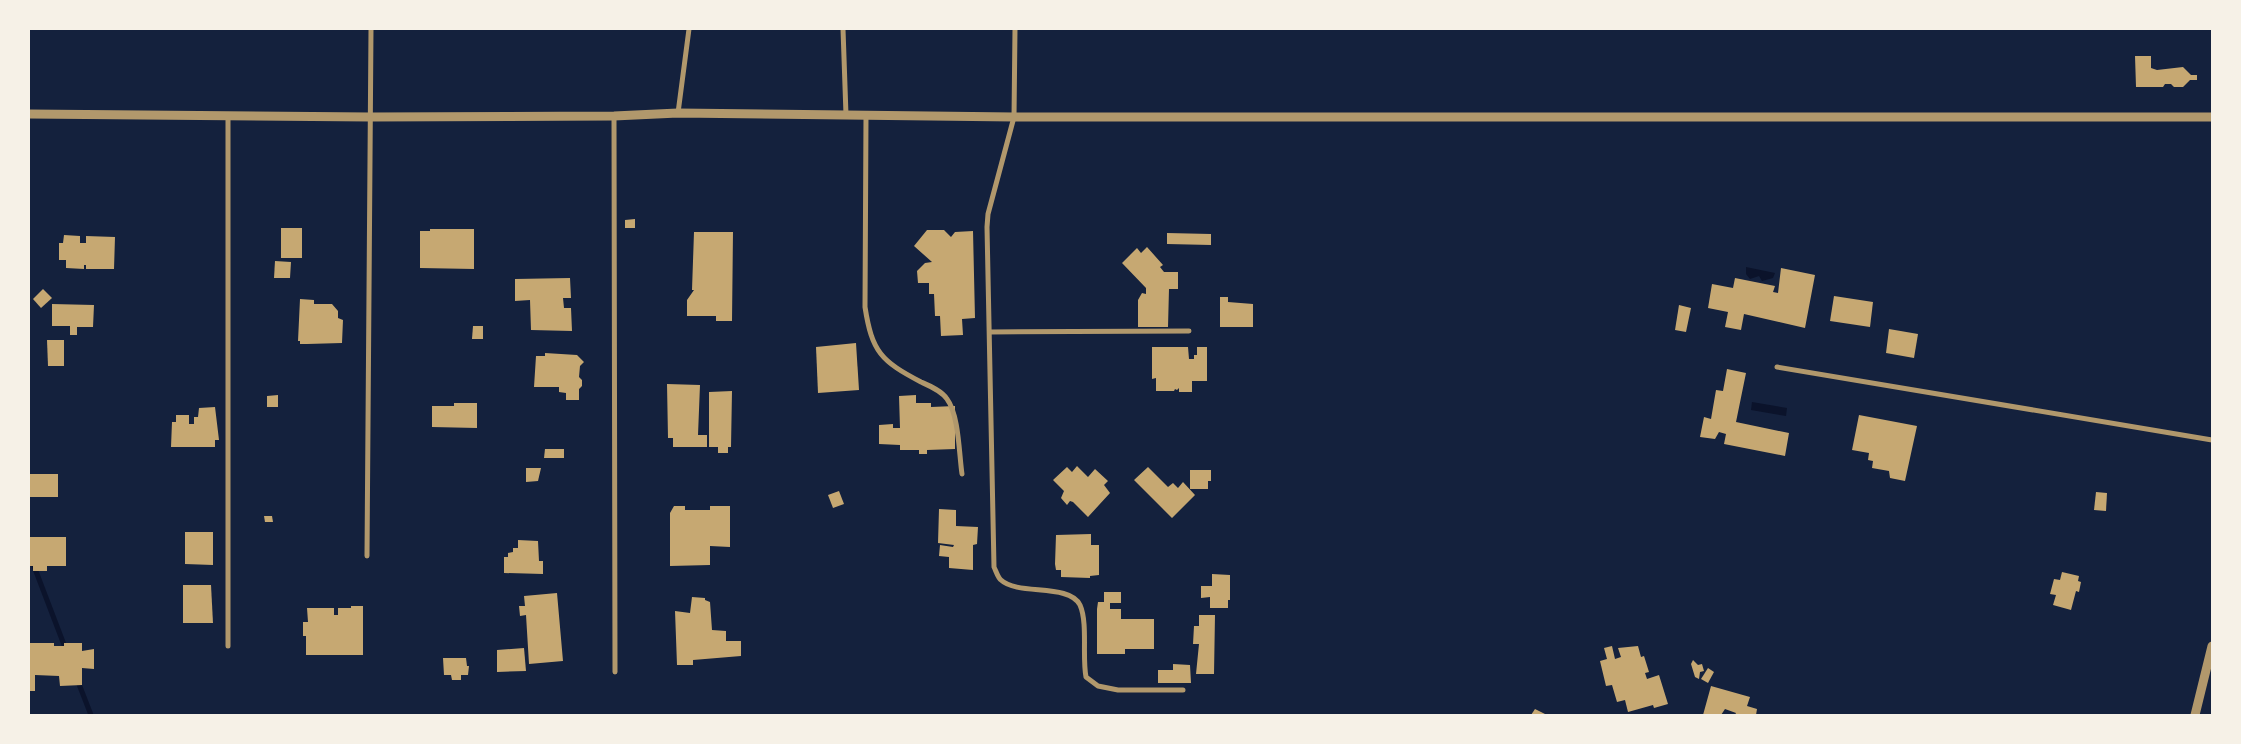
<svg xmlns="http://www.w3.org/2000/svg" width="2241" height="744" font-family="'PT Sans Narrow',sans-serif">
  <style>
    .water { fill: #0b132b }
    .lines { fill: none; stroke-linecap: round; stroke-linejoin: round }
    .stream { stroke: #0b132b; stroke-width: 5 }
    .building { fill: #c6a872 }
    .minor { stroke: #b1986c; stroke-width: 5 }
    .tertiary { stroke: #b1986c; stroke-width: 9 }
  </style>
  <rect width="100%" height="100%" fill="#14213d"/>
  <!-- water -->
  <g class="water">
    <polygon points="1746,267 1775,273 1773,278 1762,281 1759,276 1750,279 1746,274"/>
    <polygon points="1752,402 1787,408 1786,416 1751,410"/>
  </g>
  <g class="lines">
    <!-- stream -->
    <g class="stream">
      <polyline points="29,553 66,650"/>
      <polyline points="77,679 91,715"/>
    </g>
  </g>
  <!-- building -->
  <g class="building">
    <polygon points="2135,56 2151,56 2151,68 2157,70 2183,67 2191,75 2197,75 2197,80 2190,80 2183,87 2174,87 2171,84 2165,84 2163,87 2136,87"/>
    <polygon points="635,219 635,228 625,228 625,220"/>
    <rect x="281" y="228" width="21" height="30"/>
    <polygon points="430,229 474,229 474,269 420,268 420,231 430,231"/>
    <polygon points="927,230 944,230 951,237 955,232 973,231 975,318 962,319 963,335 941,336 940,316 935,316 934,294 929,294 929,283 918,283 917,271 925,263 932,262 914,246"/>
    <polygon points="694,232 733,232 732,321 716,321 716,316 687,316 687,300 694,290 692,290"/>
    <polygon points="1167,233 1211,234 1211,245 1167,244"/>
    <polygon points="64,235 80,236 80,243 86,243 86,236 115,237 114,269 86,269 86,265 84,265 84,269 66,268 66,260 59,260 59,243 63,243"/>
    <polygon points="1147,247 1163,265 1160,267 1164,272 1178,272 1178,289 1169,289 1168,327 1138,327 1138,300 1142,293 1146,294 1146,288 1122,263 1137,248 1141,253"/>
    <polygon points="275,261 291,262 290,278 274,278"/>
    <polygon points="1781,268 1815,275 1805,328 1744,314 1741,330 1725,327 1728,312 1708,308 1712,284 1733,288 1735,278 1775,286 1773,292 1778,293"/>
    <polygon points="570,278 571,298 563,298 564,308 571,308 572,331 531,330 530,300 515,301 515,279"/>
    <polygon points="43,289 52,298 41,308 33,299"/>
    <polygon points="1834,296 1873,302 1870,327 1830,321"/>
    <polygon points="1220,297 1228,297 1228,302 1253,304 1253,327 1220,327"/>
    <polygon points="300,299 314,300 314,304 332,304 338,311 338,318 343,320 342,343 307,344 300,344 300,341 298,341"/>
    <polygon points="52,304 94,305 93,327 77,327 77,335 70,335 70,326 52,326"/>
    <polygon points="1679,305 1691,308 1686,332 1675,330"/>
    <polygon points="473,326 483,326 483,339 472,339"/>
    <polygon points="1889,329 1918,334 1914,358 1886,353"/>
    <polygon points="47,340 64,340 64,366 48,366"/>
    <polygon points="856,343 859,390 818,393 816,347"/>
    <polygon points="1152,347 1188,347 1189,359 1194,359 1194,355 1197,355 1197,347 1207,347 1207,381 1192,381 1192,392 1179,392 1179,388 1177,390 1175,389 1174,391 1156,391 1156,378 1152,379"/>
    <polygon points="545,353 577,355 584,362 580,366 579,377 582,380 582,386 579,389 579,400 566,400 566,393 559,392 559,387 534,387 536,356 545,356"/>
    <polygon points="1727,369 1746,373 1736,422 1789,433 1785,456 1724,444 1726,434 1719,432 1715,439 1700,437 1704,417 1711,419 1716,390 1723,391"/>
    <polygon points="667,384 700,385 698,435 707,435 707,447 673,447 673,438 668,438"/>
    <polygon points="732,391 731,447 728,447 728,453 718,453 718,447 709,447 709,392"/>
    <polygon points="278,395 278,407 267,407 267,396"/>
    <polygon points="916,395 916,403 931,403 931,407 955,406 955,449 927,450 927,454 919,454 919,450 900,450 900,445 879,444 879,425 893,424 893,428 900,428 899,396"/>
    <polygon points="454,403 477,403 477,428 432,427 432,406 454,406"/>
    <polygon points="215,407 219,440 215,440 215,447 171,447 172,422 176,422 176,415 189,415 189,424 194,424 194,417 198,417 199,408"/>
    <polygon points="1859,415 1917,426 1905,481 1890,478 1889,471 1872,468 1873,461 1868,460 1869,453 1852,450"/>
    <polygon points="545,449 564,449 564,458 544,458"/>
    <polygon points="1077,466 1088,477 1095,469 1108,481 1104,485 1110,493 1088,517 1073,502 1070,501 1067,505 1061,498 1064,491 1053,480 1067,467 1072,472"/>
    <polygon points="1148,467 1168,487 1173,483 1178,488 1183,482 1195,495 1172,518 1134,480"/>
    <polygon points="526,468 541,468 538,481 526,482"/>
    <polygon points="1190,470 1211,470 1211,481 1208,481 1208,489 1190,489"/>
    <rect x="29" y="474" width="29" height="23"/>
    <polygon points="839,491 844,504 833,508 828,495"/>
    <polygon points="2096,492 2107,493 2106,511 2094,510"/>
    <polygon points="674,506 685,506 685,510 710,510 710,506 730,506 730,547 710,546 710,565 670,566 670,513"/>
    <polygon points="939,509 956,510 956,526 978,527 977,544 973,545 973,570 949,568 949,557 939,556 940,545 953,547 954,545 938,543"/>
    <polygon points="264,516 272,516 273,522 265,522"/>
    <polygon points="185,532 213,532 213,565 185,564"/>
    <polygon points="1091,534 1091,545 1099,545 1099,575 1090,576 1090,578 1061,577 1061,570 1056,570 1055,564 1056,535"/>
    <polygon points="29,537 66,537 66,566 47,566 47,571 33,571 33,566 29,566"/>
    <polygon points="518,540 538,541 539,561 543,561 543,574 504,573 504,557 508,557 508,553 513,552 513,548 518,548"/>
    <polygon points="2062,572 2079,576 2078,581 2081,582 2079,592 2076,591 2071,610 2053,605 2056,595 2050,594 2054,579 2060,580"/>
    <polygon points="1212,574 1230,575 1230,600 1228,600 1228,608 1210,608 1210,597 1201,598 1201,586 1212,586"/>
    <polygon points="183,585 211,585 213,623 183,623"/>
    <polygon points="1104,592 1121,592 1121,603 1110,603 1110,609 1121,609 1121,619 1154,619 1154,649 1125,649 1125,654 1097,654 1097,609 1098,602 1104,602"/>
    <polygon points="557,593 563,661 529,664 526,615 520,616 519,606 525,606 524,596"/>
    <polygon points="692,597 705,598 705,600 710,602 712,630 726,631 726,641 741,641 741,656 693,660 693,665 677,665 675,611 690,613"/>
    <polygon points="351,606 363,606 363,655 306,655 306,636 303,636 303,622 308,622 307,608 334,608 334,615 338,615 338,608 351,608"/>
    <polygon points="1199,615 1215,615 1214,674 1196,674 1199,644 1193,644 1194,626 1199,626"/>
    <polygon points="29,643 54,643 54,646 64,646 64,643 82,643 82,651 94,649 94,669 82,668 82,685 60,686 59,676 35,675 35,691 29,691"/>
    <polygon points="1612,646 1615,659 1621,657 1618,648 1638,646 1641,657 1644,656 1649,672 1645,673 1647,679 1659,675 1668,704 1654,708 1653,705 1628,712 1625,700 1617,702 1612,685 1606,686 1600,661 1607,659 1604,648"/>
    <polygon points="524,648 526,671 497,672 497,650"/>
    <polygon points="443,658 466,658 467,666 469,666 468,675 461,675 461,680 452,680 451,675 444,675"/>
    <polygon points="1693,660 1698,665 1702,664 1704,671 1700,672 1699,679 1695,677 1691,664"/>
    <polygon points="1173,664 1190,665 1191,683 1158,683 1158,670 1173,670"/>
    <polygon points="1708,668 1714,672 1708,683 1701,679"/>
    <polygon points="1711,686 1750,697 1747,706 1757,709 1756,715 1735,715 1736,713 1725,709 1721,715 1703,715"/>
    <polygon points="1535,709 1547,715 1531,715"/>
  </g>
  <g class="lines">
    <!-- minor -->
    <g class="minor">
      <polyline points="843,29 846,115"/>
      <path d="M1015,29L1014,117L988,214L987,227L994,567C996,571 998,578 1001,580C1018,596 1069,583 1080,605C1088,623 1082,657 1086,677L1098,686L1118,690H1183"/>
      <polyline points="678,113 689,29"/>
      <polyline points="228,115 228,646"/>
      <polyline points="614,116 615,672"/>
      <path d="M866,116L865,307C872,352 881,361 921,382C930,386 942,391 947,399C959,415 959,454 962,474"/>
      <polyline points="990,332 1189,331"/>
      <polyline points="1777,367 2212,440"/>
      <polyline points="367,556 371,29"/>
    </g>
    <!-- tertiary -->
    <g class="tertiary">
      <polyline points="29,114 370,117 614,116 678,113 1014,117 2212,117"/>
      <polyline points="2195,715 2212,646"/>
    </g>
  </g>
  <!-- border -->
  <rect width="2241" height="744" fill="none" stroke="#f6f1e7" stroke-width="60"/>
</svg>
